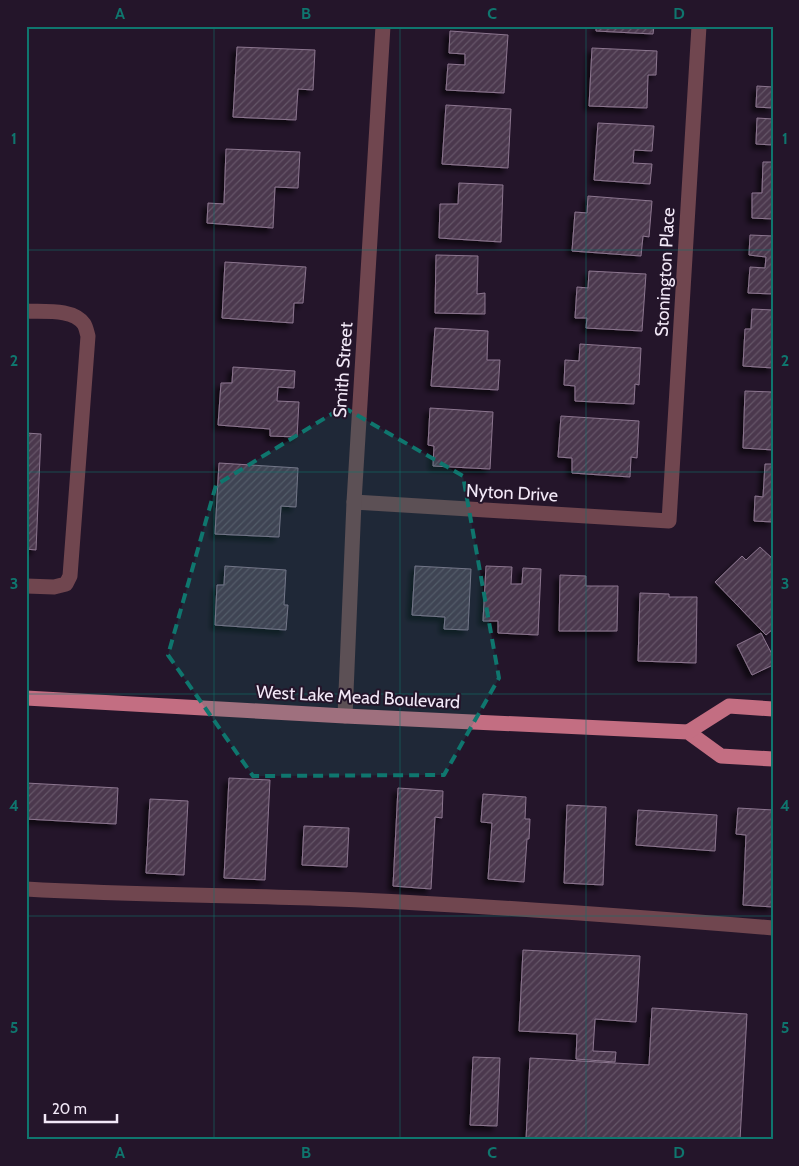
<svg xmlns="http://www.w3.org/2000/svg" width="799" height="1166" font-family="Cabin,sans-serif">
  <style>
    .building { fill: url(#building-hatch); stroke: #8c768f; filter: url(#shadow) }
    .lines { fill: none; stroke-linecap: round; stroke-linejoin: round }
    .minor { stroke: #70464f; stroke-width: 15 }
    .major { stroke: #c36e82; stroke-width: 15 }
    .marked { fill: #0f766e; fill-opacity: 0.2; stroke: #0f766e; stroke-width: 4; stroke-dasharray: 10 6; stroke-linejoin: round }
    .grid { fill: none; stroke: #0f766e; stroke-width: 1; stroke-opacity: 0.55 }
    .labels { text-anchor: middle; stroke-width: 4; stroke-linejoin: round; paint-order: stroke }
    .street-label { font-size: 18px; fill: #f2e8f7; stroke: #24152a }
    .neatline { fill: none; stroke: #0f766e; stroke-width: 2 }
    .grid-label { font-size: 16px; text-anchor: middle; font-weight: bold; fill: #0f766e }
  </style>
  <defs>
    <pattern id="building-hatch" width="6" height="6" patternUnits="userSpaceOnUse" patternTransform="scale(1.25)"><rect width="6" height="6" fill="#4b384e"/><path d="M-1 1l2-2M0 6l6-6M5 7l2-2" fill="none" stroke="#655568"/></pattern>
    <filter id="shadow"><feDropShadow dx="-4.5" dy="4.5" stdDeviation="2.5" flood-color="#0009"/></filter>
  </defs>
  <rect width="100%" height="100%" fill="#24152a"/>
  <!-- building -->
  <g class="building">
    <polygon points="596,26 654,26 653,34 596,31"/>
    <polygon points="450,31 508,35 504,93 446,90 448,64 465,65 465,54 449,53"/>
    <polygon points="237,47 315,50 313,90 298,89 296,120 233,117"/>
    <polygon points="592,48 657,51 656,75 648,75 647,108 589,106"/>
    <polygon points="757,86 773,87 773,108 756,107"/>
    <polygon points="446,105 511,109 508,168 442,164"/>
    <polygon points="757,118 773,119 773,145 756,144"/>
    <polygon points="598,123 654,126 652,151 634,150 633,163 652,164 650,184 594,180"/>
    <polygon points="226,149 300,152 298,188 275,187 273,228 207,223 208,203 224,204"/>
    <polygon points="763,162 773,162 773,219 752,218 752,193 762,193"/>
    <polygon points="459,183 503,185 501,242 439,238 440,204 458,204"/>
    <polygon points="588,196 652,201 649,237 643,236 641,256 572,251 575,212 587,213"/>
    <polygon points="750,235 773,236 773,294 748,293 750,267 765,268 766,257 749,255"/>
    <polygon points="436,255 478,256 477,294 485,293 485,314 435,313"/>
    <polygon points="225,262 306,267 303,303 294,303 293,323 222,318"/>
    <polygon points="589,271 646,274 642,331 586,328 587,318 575,318 577,287 588,288"/>
    <polygon points="752,309 773,310 773,368 743,366 745,329 751,329"/>
    <polygon points="435,328 488,331 487,360 500,360 498,390 431,386"/>
    <polygon points="580,344 641,348 639,385 635,384 634,404 575,401 575,386 564,385 565,360 579,361"/>
    <polygon points="233,367 295,371 294,388 278,387 277,401 299,402 297,437 270,436 270,429 218,425 221,383 232,383"/>
    <polygon points="745,391 773,392 773,450 743,448"/>
    <polygon points="430,408 493,412 490,469 433,466 434,446 428,445"/>
    <polygon points="561,416 639,421 637,458 631,457 630,477 572,473 572,458 558,457"/>
    <polygon points="26,433 41,434 36,550 26,549"/>
    <polygon points="219,463 298,468 296,507 281,506 279,537 215,534"/>
    <polygon points="765,464 773,464 773,522 754,521 755,496 763,497"/>
    <polygon points="760,547 773,559 773,629 766,635 715,582 742,556 746,560"/>
    <polygon points="225,566 286,570 284,605 288,605 286,630 215,625 217,585 224,585"/>
    <polygon points="415,566 471,569 468,630 444,629 445,617 412,615"/>
    <polygon points="486,566 512,567 511,584 522,584 523,568 541,569 538,635 498,633 498,621 483,621"/>
    <polygon points="560,575 586,576 586,586 618,586 617,631 559,631"/>
    <polygon points="640,593 669,594 669,597 697,597 696,663 638,661"/>
    <polygon points="761,633 773,656 773,665 752,675 737,645"/>
    <polygon points="229,778 270,780 265,880 224,878"/>
    <polygon points="26,783 118,788 116,824 26,819"/>
    <polygon points="398,788 443,791 442,818 435,817 431,889 393,886"/>
    <polygon points="483,794 526,797 525,819 530,819 529,839 527,839 524,882 488,879 492,823 481,822"/>
    <polygon points="150,799 188,801 184,875 146,873"/>
    <polygon points="567,805 606,807 603,885 564,883"/>
    <polygon points="738,808 773,810 773,907 743,905 746,835 736,834"/>
    <polygon points="638,810 717,815 715,851 636,845"/>
    <polygon points="304,826 349,828 347,867 302,865"/>
    <polygon points="523,950 640,956 636,1022 595,1019 593,1051 616,1052 615,1062 576,1059 577,1034 519,1031"/>
    <polygon points="652,1008 747,1014 740,1140 526,1140 530,1058 649,1065"/>
    <polygon points="473,1057 500,1058 497,1126 470,1125"/>
  </g>
  <g class="lines">
    <!-- minor -->
    <g class="minor">
      <path d="M26,311C43,312 73,308 84,324C86,327 87,333 88,336L70,576L66,584L54,587L26,586"/>
      <polyline points="354,502 669,521 699,26"/>
      <polyline points="345,716 354,502 383,26"/>
      <path d="M26,889C129,895 232,895 336,899C481,905 627,916 773,928"/>
    </g>
    <!-- major -->
    <g class="major">
      <polyline points="26,698 345,716 688,732 721,756 773,759"/>
      <polyline points="688,732 729,706 773,709"/>
    </g>
  </g>
  <!-- marked area -->
  <path class="marked" d="M343,407L463,476L499,678L444,775L253,776L168,655L216,485Z"/>
  <!-- grid -->
  <path class="grid" d="M214,26V1140M400,26V1140M586,26V1140M26,250H773M26,472H773M26,694H773M26,916H773"/>
  <g class="labels">
    <!-- street labels -->
    <g class="street-label">
      <text transform="translate(665 272) rotate(-87)" y="6">Stonington Place</text>
      <text transform="translate(343 370) rotate(-86)" y="6">Smith Street</text>
      <text transform="translate(512 493) rotate(3)" y="6">Nyton Drive</text>
      <text transform="translate(358 697) rotate(3)" y="6">West Lake Mead Boulevard</text>
    </g>
  </g>
  <!-- border -->
  <rect width="799" height="1166" fill="none" stroke="#24152a" stroke-width="55"/>
  <!-- scale -->
  <path d="M45 1114v8h72v-8" fill="none" stroke="#f2e8f7" stroke-width="2.5"/>
  <text x="52" y="1114" font-size="15" fill="#f2e8f7" stroke="#24152a" stroke-width="4" paint-order="stroke">20 m</text>
  <rect x="28" y="28" width="744" height="1110" class="neatline"/>
  <g class="grid-label">
    <text x="120" y="19">A</text>
    <text x="306" y="19">B</text>
    <text x="492" y="19">C</text>
    <text x="679" y="19">D</text>
    <text x="14" y="144">1</text>
    <text x="785" y="144">1</text>
    <text x="14" y="366">2</text>
    <text x="785" y="366">2</text>
    <text x="14" y="589">3</text>
    <text x="785" y="589">3</text>
    <text x="14" y="811">4</text>
    <text x="785" y="811">4</text>
    <text x="14" y="1033">5</text>
    <text x="785" y="1033">5</text>
    <text x="120" y="1158">A</text>
    <text x="306" y="1158">B</text>
    <text x="492" y="1158">C</text>
    <text x="679" y="1158">D</text>
  </g>
</svg>
